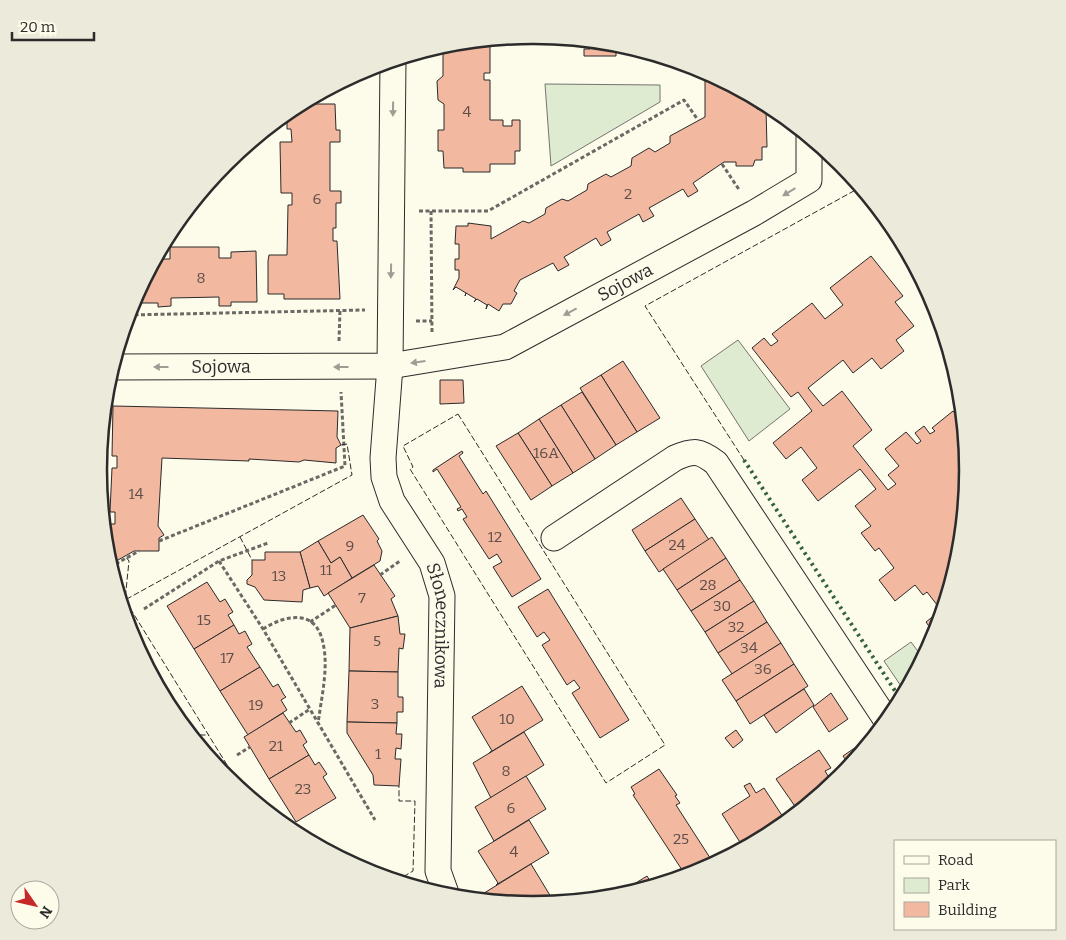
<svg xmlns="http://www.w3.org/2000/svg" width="1066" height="940" font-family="Bitter,serif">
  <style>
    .green { fill: #deebd1; stroke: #74746e }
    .building { fill: #f2b8a0; stroke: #2b2b2b }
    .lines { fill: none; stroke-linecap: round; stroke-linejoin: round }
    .street-casing { stroke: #2b2b2b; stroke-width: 27 }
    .path { stroke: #6a6964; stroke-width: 3; stroke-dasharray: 4 2.5; stroke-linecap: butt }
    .street { stroke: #fdfbea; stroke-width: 25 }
    .hedge { stroke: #34623c; stroke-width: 4; stroke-dasharray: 2.5 4; stroke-linecap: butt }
    .fence { stroke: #2b2b2b; stroke-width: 1; stroke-dasharray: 6 2.5; stroke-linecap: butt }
    .oneway { fill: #9e9d94 }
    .labels { text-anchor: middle; stroke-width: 4; stroke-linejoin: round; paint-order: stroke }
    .number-label { font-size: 15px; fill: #5d4e48 }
    .street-label { font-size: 18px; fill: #2b2b2b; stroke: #fdfbea }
    .rim { fill: none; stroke: #2b2b2b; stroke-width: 2.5 }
  </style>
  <rect width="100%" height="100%" fill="#fdfbea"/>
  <!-- green -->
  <g class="green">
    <polygon points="545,84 660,85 660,102 551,166"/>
    <polygon points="738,340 790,409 749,441 701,366"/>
    <polygon points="911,642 923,658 905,692 884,661"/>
  </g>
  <!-- building -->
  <g class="building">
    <polygon points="490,39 490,73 484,73 484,80 490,80 490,120 503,120 503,126 512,126 512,120 520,120 520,151 515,151 515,164 490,164 490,172 463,172 463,168 444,168 443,151 438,151 438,130 444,130 444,104 438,100 437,81 443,76 443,51 437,51 437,47 448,43"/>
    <polygon points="590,41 618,43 628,46 628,51 616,51 616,56 584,56 584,49 590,49"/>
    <polygon points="709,73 757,99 757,109 766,109 767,147 762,147 762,160 755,160 753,166 736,166 736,162 724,162 693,183 698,191 688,197 683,189 649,208 654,216 643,222 639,214 607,232 611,240 601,246 596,238 564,257 569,265 558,271 553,263 520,280 514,291 517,293 511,304 503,304 499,311 488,304 486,309 487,305 477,299 474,302 476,299 466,293 465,296 466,293 456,287 453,290 459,278 459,270 455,270 455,259 459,259 459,244 455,244 456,226 468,226 468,223 491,226 491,239 523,221 529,223 545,214 546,208 562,199 568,201 587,190 588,184 606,174 611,177 631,166 632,158 649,148 655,152 670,143 670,136 705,117 705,76"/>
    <polygon points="299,104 335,104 336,130 340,130 340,142 330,142 330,191 341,191 341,203 336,203 336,228 333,228 333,241 337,241 340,299 284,299 284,294 268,294 268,261 269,255 287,255 288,205 292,205 292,193 281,193 280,142 292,142 291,129 287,129 287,112"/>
    <polygon points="170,247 219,247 219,258 231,258 231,252 256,251 257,302 231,302 231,306 219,306 219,297 171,298 171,306 158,307 158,303 132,303 158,254 158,259 170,259"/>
    <polygon points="871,256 903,296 895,302 914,326 896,340 904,351 881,369 872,358 853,373 843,360 808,388 823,406 842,391 872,430 853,446 888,490 896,484 888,475 899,466 885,449 906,432 917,444 921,441 915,433 924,426 930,434 935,431 932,428 953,411 961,421 963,419 968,470 960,555 935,635 926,622 941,610 927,592 923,595 915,585 895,601 879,580 894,568 879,548 875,551 861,533 871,526 855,506 876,489 860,469 818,501 802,480 817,468 801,447 786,459 773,443 812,411 798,392 791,397 752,348 764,338 771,346 778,341 772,334 812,303 825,319 843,305 830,288"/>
    <polygon points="623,361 660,418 637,432 601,375"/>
    <polygon points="601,375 637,432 616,445 580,388"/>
    <polygon points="440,380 463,380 464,403 440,404"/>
    <polygon points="582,392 616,445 595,459 561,405"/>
    <polygon points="561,405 595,459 573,473 539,419"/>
    <polygon points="113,406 338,411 337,437 341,445 336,448 336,463 304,460 299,462 249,459 249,461 162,458 158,526 164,535 159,538 159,551 134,551 109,565 110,524 115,524 115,512 110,512 112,468 117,468 117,456 112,456"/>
    <polygon points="539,419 573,473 552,486 518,433"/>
    <polygon points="518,433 552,486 531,500 496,446"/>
    <polygon points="462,451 463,453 459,456 483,494 486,491 541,579 512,597 493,567 502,562 497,554 489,559 463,519 467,517 462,509 458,511 457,509 461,507 437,469 433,472 433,470"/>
    <polygon points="681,498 695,519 645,551 632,530"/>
    <polygon points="363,515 379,539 377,541 382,551 380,561 352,578 340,557 331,563 318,541"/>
    <polygon points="695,519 709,540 659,572 645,551"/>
    <polygon points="712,537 726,558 677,590 663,569"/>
    <polygon points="318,541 331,563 340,557 352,578 324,596 318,586 310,588 300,552"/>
    <polygon points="265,552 300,552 310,588 303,590 302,602 264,600 255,587 247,584 247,580 252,575 252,560 265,560"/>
    <polygon points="726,558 740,580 691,611 677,590"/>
    <polygon points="374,565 395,596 391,599 398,616 350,628 328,593"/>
    <polygon points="740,580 754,601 705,632 691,611"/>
    <polygon points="207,582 220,602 225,599 233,612 228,615 234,625 194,649 167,606"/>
    <polygon points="548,589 629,720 600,738 572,693 580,688 574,680 567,685 542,645 550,640 544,632 537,637 518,607"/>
    <polygon points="754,601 767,622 718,653 705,632"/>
    <polygon points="398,616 400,634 405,634 403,649 399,648 398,672 349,671 350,628"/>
    <polygon points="767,622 781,643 732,674 718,653"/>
    <polygon points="234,625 239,634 245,631 252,644 247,647 260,667 220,691 194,649"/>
    <polygon points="781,643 794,664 736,701 722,680"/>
    <polygon points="794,664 808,686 750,724 736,701"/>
    <polygon points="260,667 273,687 278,684 284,695 286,697 281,700 287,710 248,735 220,691"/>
    <polygon points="349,671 398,672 398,697 403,697 403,712 397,712 397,723 347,722"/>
    <polygon points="522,686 543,720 489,753 492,751 472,717"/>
    <polygon points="804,689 814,705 776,733 764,715"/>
    <polygon points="831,693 848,719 829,732 813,707"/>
    <polygon points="283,713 296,732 300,730 307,742 303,745 309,755 269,779 244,737"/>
    <polygon points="347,722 397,723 396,734 402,734 401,749 396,748 395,759 401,759 399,786 374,785 373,775 347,733"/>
    <polygon points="736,730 743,740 733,748 725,738"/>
    <polygon points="524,732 544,765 491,798 473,763"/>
    <polygon points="856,747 861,753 850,766 843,756"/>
    <polygon points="819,750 831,768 825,771 833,784 799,812 776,779"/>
    <polygon points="309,755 315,765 319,762 327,774 323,777 336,798 296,822 269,779"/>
    <polygon points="659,769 677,795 675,796 680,803 676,805 714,864 699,872 686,876 633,795 635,794 631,787"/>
    <polygon points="526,776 546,809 494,841 475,807"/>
    <polygon points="750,783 756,793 764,788 785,820 743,847 722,814 750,796 744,786"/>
    <polygon points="529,820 549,853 496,885 498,883 478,851"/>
    <polygon points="531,864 551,897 539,904 533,905 484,900 481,895"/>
    <polygon points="647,876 653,886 615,897 615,896"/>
  </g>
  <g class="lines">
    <defs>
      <g id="street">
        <path id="s1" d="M393,60L390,366L383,458L384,477L392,501L432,563L442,596L438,871L447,896"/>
        <path id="s2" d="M112,367L390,366L505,347L754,213L809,180V136"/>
        <path d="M554,538L675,458C694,450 699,450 716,463L887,721"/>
      </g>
    </defs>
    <!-- street casing -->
    <use href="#street" class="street-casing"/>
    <!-- path -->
    <g class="path">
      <polyline points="722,164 740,191"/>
      <polyline points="419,211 488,211 684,100 698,120"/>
      <polyline points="431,211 432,333"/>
      <polyline points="128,315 365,310"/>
      <polyline points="416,321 432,321"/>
      <polyline points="339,341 340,310"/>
      <polyline points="159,541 345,466 341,392"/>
      <polyline points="219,561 263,629 375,820"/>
      <polyline points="110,567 139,551"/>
      <polyline points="380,575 400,561"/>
      <polyline points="144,609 219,561 268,543"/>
      <polyline points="310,622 336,605"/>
      <path d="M263,629C285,615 316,608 323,643C329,668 321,699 318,724"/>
      <polyline points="289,723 310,709"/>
      <polyline points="237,755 250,747"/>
    </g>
    <!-- street -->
    <use href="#street" class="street"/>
    <!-- hedge -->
    <polyline class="hedge" points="744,460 901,700"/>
    <!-- fence -->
    <g class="fence">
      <polygon points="458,414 665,745 606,783 410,469 413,467 403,446"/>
      <polyline points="744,460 645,306 861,187"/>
      <polyline points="240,537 252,560"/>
      <polyline points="120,600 125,600 129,561 125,556"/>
      <polyline points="191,735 209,735"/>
      <polyline points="245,794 125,600 352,475 347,444 341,445"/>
      <polyline points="396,881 413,871 415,801 399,801 399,786"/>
    </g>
  </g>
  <!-- one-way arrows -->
  <defs><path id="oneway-solid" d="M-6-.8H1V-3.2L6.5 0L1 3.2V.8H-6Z" transform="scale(1.25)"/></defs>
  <g class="oneway">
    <use href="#oneway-solid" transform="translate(393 109) rotate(91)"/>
    <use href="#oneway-solid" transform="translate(789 192) rotate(149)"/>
    <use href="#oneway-solid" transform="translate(391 271) rotate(91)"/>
    <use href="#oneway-solid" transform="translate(570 312) rotate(152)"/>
    <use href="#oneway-solid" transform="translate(418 362) rotate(172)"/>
    <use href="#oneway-solid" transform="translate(161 367) rotate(-180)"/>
    <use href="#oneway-solid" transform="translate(341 367) rotate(180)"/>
  </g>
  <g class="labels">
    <!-- number labels -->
    <g class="number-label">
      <text x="467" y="117">4</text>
      <text x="628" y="199">2</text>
      <text x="317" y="204">6</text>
      <text x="201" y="283">8</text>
      <text x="546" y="458">16A</text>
      <text x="136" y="499">14</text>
      <text x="495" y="542">12</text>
      <text x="677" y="550">24</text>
      <text x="350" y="551">9</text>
      <text x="326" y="575">11</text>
      <text x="279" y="581">13</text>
      <text x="708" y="590">28</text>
      <text x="362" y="603">7</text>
      <text x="722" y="611">30</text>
      <text x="204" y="625">15</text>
      <text x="736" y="632">32</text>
      <text x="377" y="646">5</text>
      <text x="749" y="653">34</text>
      <text x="227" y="663">17</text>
      <text x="763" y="674">36</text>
      <text x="375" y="709">3</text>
      <text x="256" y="710">19</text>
      <text x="507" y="724">10</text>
      <text x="276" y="751">21</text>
      <text x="378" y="759">1</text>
      <text x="506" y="776">8</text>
      <text x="303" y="794">23</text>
      <text x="511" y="813">6</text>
      <text x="681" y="844">25</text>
      <text x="514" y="857">4</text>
    </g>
    <!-- street labels -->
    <g class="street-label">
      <text dy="6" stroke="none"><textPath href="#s2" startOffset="531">Sojowa</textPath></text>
      <text dy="6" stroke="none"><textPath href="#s2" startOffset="109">Sojowa</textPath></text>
      <text dy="6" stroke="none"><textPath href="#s1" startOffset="580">Słonecznikowa</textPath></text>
    </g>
  </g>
  <!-- crop -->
  <path d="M0 0H1066V940H0ZM107 470a426 426 0 1 1 852 0a426 426 0 1 1-852 0Z" fill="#eceadb" fill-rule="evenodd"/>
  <path class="rim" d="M107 470a426 426 0 1 1 852 0a426 426 0 1 1-852 0Z"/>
  <!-- legend -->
  <rect x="894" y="840" width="162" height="90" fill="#fdfbea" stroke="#a9a89e"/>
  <rect x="904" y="856" width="25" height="8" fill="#fdfbea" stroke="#a9a89e"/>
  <text x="938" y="865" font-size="15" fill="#2b2b2b">Road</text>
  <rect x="904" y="878" width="25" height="15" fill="#deebd1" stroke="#a9a89e"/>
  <text x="938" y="890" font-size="15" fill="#2b2b2b">Park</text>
  <rect x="904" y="902" width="25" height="15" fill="#f2b8a0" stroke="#a9a89e"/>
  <text x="938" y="915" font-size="15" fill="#2b2b2b">Building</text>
  <!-- north arrow -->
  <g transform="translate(35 905) rotate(124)"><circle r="24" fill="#fdfbea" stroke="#a9a89e"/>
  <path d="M0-4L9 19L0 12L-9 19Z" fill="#c62828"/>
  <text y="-8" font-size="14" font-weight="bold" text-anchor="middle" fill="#2b2b2b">N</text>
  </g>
  <!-- scale -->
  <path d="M12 32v8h82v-8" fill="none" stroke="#2b2b2b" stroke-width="2.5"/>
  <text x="20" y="32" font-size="15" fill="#2b2b2b" stroke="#fdfbea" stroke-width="4" paint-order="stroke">20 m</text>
</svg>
